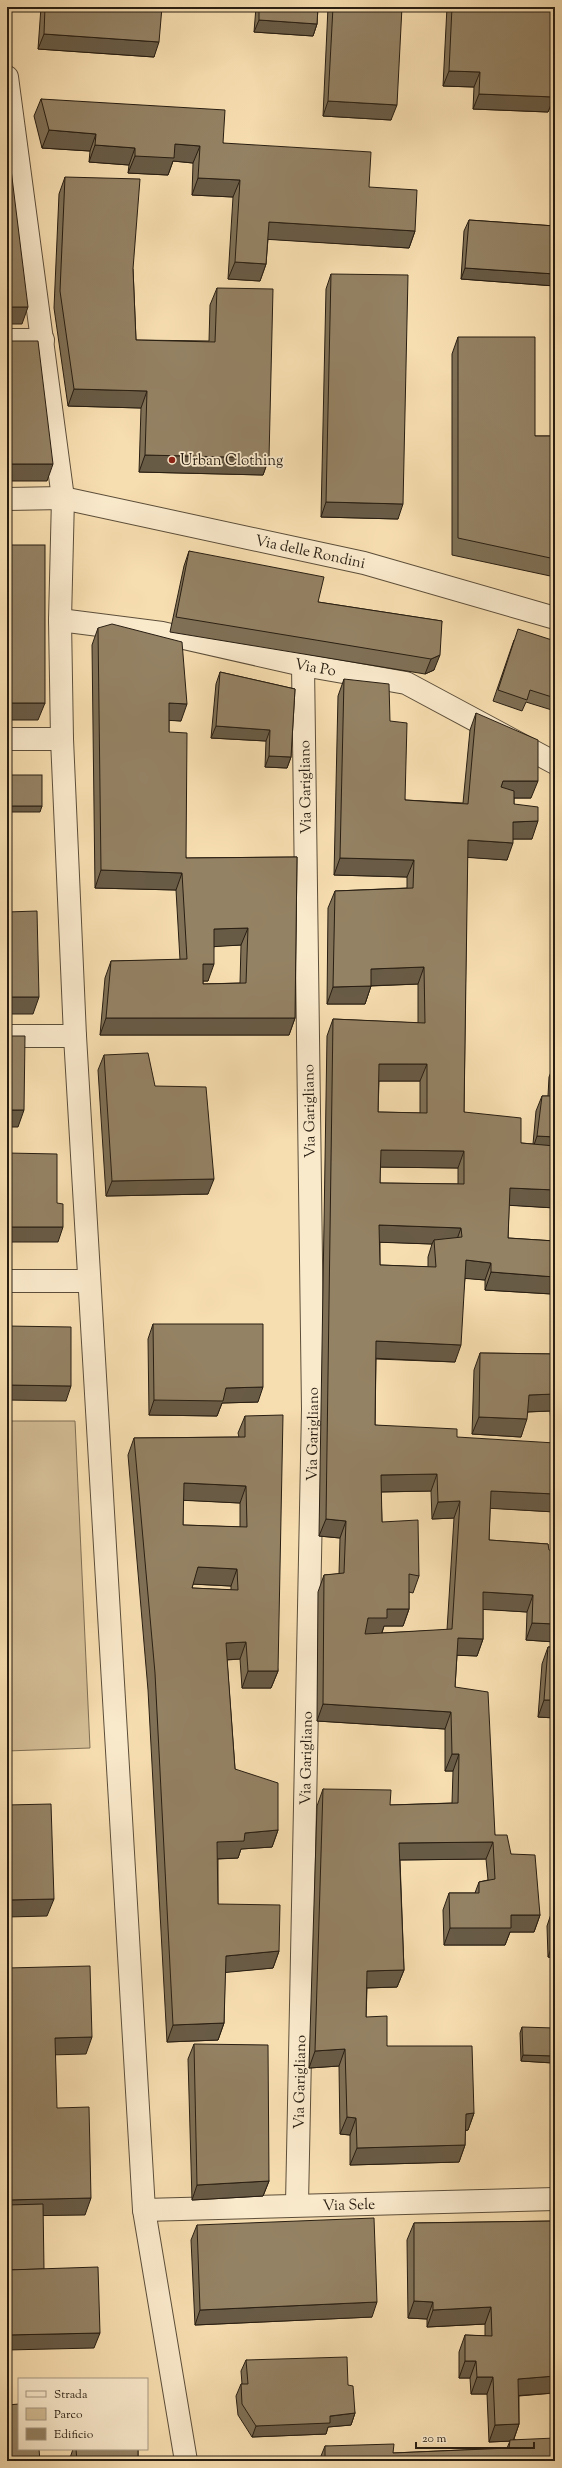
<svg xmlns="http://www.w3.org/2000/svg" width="562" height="2468" font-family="'Sorts Mill Goudy',serif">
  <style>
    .green { fill: #d4bd95; stroke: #7e6e54 }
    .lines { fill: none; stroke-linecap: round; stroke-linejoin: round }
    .minor-casing { stroke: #5c4e3a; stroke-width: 24 }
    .tertiary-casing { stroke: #5c4e3a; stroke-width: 24 }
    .minor { stroke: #faeacc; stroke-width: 22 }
    .tertiary { stroke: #faeacc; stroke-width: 22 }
    .wall { fill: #7f7056; stroke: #281e12; fill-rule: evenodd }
    .shaded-wall { fill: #685b46; stroke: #281e12 }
    .building { fill: #948264; stroke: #281e12; fill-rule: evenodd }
    .poi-dot { fill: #8f2418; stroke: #faeacc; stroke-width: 1.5 }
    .labels { text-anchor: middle; stroke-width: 3.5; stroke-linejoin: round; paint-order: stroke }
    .poi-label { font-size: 15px; fill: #281e12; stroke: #faeacc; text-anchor: start }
    .street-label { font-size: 15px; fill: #281e12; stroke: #faeacc }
  </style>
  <rect width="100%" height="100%" fill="#f7deb0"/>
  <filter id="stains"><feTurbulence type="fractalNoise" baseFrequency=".005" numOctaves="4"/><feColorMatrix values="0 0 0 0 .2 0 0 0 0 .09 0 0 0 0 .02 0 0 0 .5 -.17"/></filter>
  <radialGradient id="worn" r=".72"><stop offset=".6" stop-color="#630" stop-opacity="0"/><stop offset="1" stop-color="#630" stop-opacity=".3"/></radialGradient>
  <!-- green -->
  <polygon class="green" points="7,1421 75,1421 90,1748 7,1751"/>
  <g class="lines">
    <defs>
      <g id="minor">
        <polyline points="7,77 63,498 60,620 62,739 75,1036 144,2210 186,2461"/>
        <polyline points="7,340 43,340"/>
        <path id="s1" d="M60,620L162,633L303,665L406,683L555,763"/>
        <polyline points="7,739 62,739"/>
        <polyline points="7,1036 75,1036"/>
        <polyline points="7,1281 89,1281"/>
        <path id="s2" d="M297,2204L313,1409L303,665"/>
        <path id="s3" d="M144,2210L555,2199"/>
      </g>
      <g id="tertiary">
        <path id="s4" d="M7,499L63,498L364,563L555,618"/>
      </g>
    </defs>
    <!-- minor casing -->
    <use href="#minor" class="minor-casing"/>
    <!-- tertiary casing -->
    <use href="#tertiary" class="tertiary-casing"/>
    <!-- minor -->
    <use href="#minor" class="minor"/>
    <!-- tertiary -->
    <use href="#tertiary" class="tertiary"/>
  </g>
  <!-- wall -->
  <g class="wall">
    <polygon points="41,7 162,7 154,57 38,49"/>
    <polygon points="256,7 318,7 317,24 313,36 254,32"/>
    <polygon points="328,7 402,7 391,120 323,116"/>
    <polygon points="447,7 555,7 555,88 554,88 554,97 548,112 473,109 474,87 443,86"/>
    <polygon points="41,99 223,143 369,187 415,231 409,248 268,239 266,264 260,281 228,279 233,197 192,195 193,163 173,161 168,175 128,173 129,165 89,162 90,151 42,148 34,116"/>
    <polygon points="65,177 133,269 136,340 209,341 210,305 217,288 269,458 263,475 139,472 141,408 68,406 54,308 59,194"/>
    <polygon points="469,220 555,226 555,286 461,279 464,231"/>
    <polygon points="331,274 398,519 321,517 326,289"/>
    <polygon points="458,337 535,436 555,436 555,577 452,555 452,354"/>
    <polygon points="189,551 318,602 442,621 434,670 425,674 170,632 184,566"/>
    <path d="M98,628L181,721L169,720V732L186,858L297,857L295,1018L289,1035H100L105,978L111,961L180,960L176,890L95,888L92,645ZM241,945L240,983L203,984V981H208L214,946Z"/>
    <polygon points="514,640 555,641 555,711 526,702 522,711 493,701"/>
    <polygon points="220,672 295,689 291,757 287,768 265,767 266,741 211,738 216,684"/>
    <path d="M344,679L390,721L405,800L463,803L470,730L476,713L531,798H514V804L532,839H513L507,860L467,857L464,1112L521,1143L533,1144L536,1111L542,1096H548L549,1077L555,1062V1208L509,1205L508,1238L555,1241V1308L552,1307V1294L485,1290V1280L465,1278L455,1362L376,1359L375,1425L457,1437L555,1512L490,1508L489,1540L548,1544L555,1642L526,1640L527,1612L483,1609V1639L477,1656L457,1655L455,1687L495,1835L511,1854L540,1915L534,1932H510L505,1945H444L443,1910L449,1893H475L479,1882L488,1880L486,1859L400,1860L404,1970L397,1987L367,1988L366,2017L387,2046L474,2113L468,2130L465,2131V2145L459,2162L350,2165V2135L340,2134L339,2066L309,2068L317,1806L323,1789L390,1805L452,1803L453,1771H445V1729L317,1721L318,1592L324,1575L339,1574L340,1538L319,1536L327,1036L333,1019L418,1023V984L371,986L365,1004H327L328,908L335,891L407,888V877L334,875L338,696ZM379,1081H420V1113L378,1112ZM380,1167L458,1168V1184L380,1183ZM380,1242L432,1244L428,1257V1267L380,1265ZM431,1491L432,1519L454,1518L447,1630L382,1633L384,1626H403L409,1609V1592L413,1593L419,1576L382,1522L381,1492Z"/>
    <polygon points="104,1055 155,1086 208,1194 106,1196 98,1070"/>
    <polygon points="153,1324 258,1402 222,1403 217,1416 149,1415 148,1339"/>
    <polygon points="480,1353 555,1354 555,1433 552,1433 550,1411 528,1412 521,1437 472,1434 474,1370"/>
    <path d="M245,1416L278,1671L271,1688H242L240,1659L227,1660L235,1769L278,1830L272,1847L241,1849L238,1858L218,1859V1904L279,1951L273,1968L225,1972L224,2023L218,2040L167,2042L148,1690L128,1455L134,1438L239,1437L238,1433ZM183,1500L240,1503V1527L183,1525ZM193,1584L231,1586V1590L192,1588Z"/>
    <polygon points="548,1647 555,1647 555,1718 538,1717 542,1664"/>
    <polygon points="551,1914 555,1914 555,1958 548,1957 547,1926"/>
    <polygon points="522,2027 555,2056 553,2063 521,2061 520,2033"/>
    <polygon points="194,2044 269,2181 263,2196 192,2200 188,2059"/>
    <polygon points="555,2221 555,2391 554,2393 519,2396 519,2424 514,2439 555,2461 319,2461 325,2446 393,2453 507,2448 510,2441 489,2442 487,2394 471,2394 470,2378 459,2378 459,2352 465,2335 485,2336 485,2324 427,2327 427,2319 408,2318 407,2240 414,2223"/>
    <polygon points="197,2225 372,2317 195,2325 191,2240"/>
    <polygon points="246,2360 348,2385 355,2413 351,2425 328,2427 326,2434 252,2437 238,2415 236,2396 241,2384 242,2384 241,2371"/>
    <polygon points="73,2449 138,2449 138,2461 70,2461 70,2458"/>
  </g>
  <!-- shaded-wall -->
  <g class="shaded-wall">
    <polygon points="259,20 317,24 313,36 254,32"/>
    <polygon points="44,34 159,42 154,57 38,49"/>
    <polygon points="449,71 480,72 474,87 443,86"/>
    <polygon points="479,94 554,97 548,112 473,109"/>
    <polygon points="328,101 397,105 391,120 323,116"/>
    <polygon points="49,130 96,134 90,151 42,148"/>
    <polygon points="175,144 200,146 193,163 173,161 168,175 128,173 135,156"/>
    <polygon points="95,145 135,148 129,165 89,162"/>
    <polygon points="198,178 240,180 233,197 192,195"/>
    <polygon points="269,222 415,231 409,248 262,239"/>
    <polygon points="235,262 266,264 260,281 228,279"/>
    <polygon points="465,268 555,274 555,286 461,279"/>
    <polygon points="7,307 28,307 22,324 7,324"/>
    <polygon points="74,389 147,391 141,408 68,406"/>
    <polygon points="145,455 269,458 263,475 139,472"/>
    <polygon points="7,464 53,464 47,481 7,481"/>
    <polygon points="326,502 403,504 398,519 321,517"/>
    <polygon points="440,655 434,670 425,674 431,659"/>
    <polygon points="7,703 45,703 38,720 7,720"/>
    <polygon points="169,703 187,704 181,721 162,720"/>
    <polygon points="216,726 270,730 266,741 211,738"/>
    <polygon points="269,756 291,757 287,768 265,767"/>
    <polygon points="503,781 538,781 531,798 497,798"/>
    <polygon points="7,806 42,806 40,812 7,812"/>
    <polygon points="538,821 532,839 506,839 513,822"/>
    <polygon points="468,840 513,843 507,860 461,857"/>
    <polygon points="340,858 414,860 407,877 334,875"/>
    <polygon points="101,870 182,873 176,890 95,888"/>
    <polygon points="248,928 241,945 208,947 214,929"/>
    <polygon points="203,964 214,964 208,981 197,981"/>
    <polygon points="424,967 418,984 365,986 371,969"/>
    <polygon points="371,986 365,1004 327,1004 333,987"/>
    <polygon points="7,997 39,997 33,1014 7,1014"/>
    <polygon points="106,1018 295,1018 289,1035 100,1035"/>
    <polygon points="379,1064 427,1064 420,1081 373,1081"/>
    <polygon points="7,1110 24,1110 18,1127 7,1127"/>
    <polygon points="537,1136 555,1137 555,1153 532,1151"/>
    <polygon points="381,1150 464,1151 458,1168 375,1167"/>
    <polygon points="214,1179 208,1194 106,1196 112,1181"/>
    <polygon points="510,1188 555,1190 555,1208 504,1205"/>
    <polygon points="379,1225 461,1228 455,1245 434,1240 432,1244 373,1242"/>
    <polygon points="7,1227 63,1227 58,1242 7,1242"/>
    <polygon points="466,1260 491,1263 485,1280 460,1278"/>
    <polygon points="491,1272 555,1277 555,1285 552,1294 485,1290"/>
    <polygon points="555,1299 555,1308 552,1307"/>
    <polygon points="376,1341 461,1345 455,1362 370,1358"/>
    <polygon points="7,1385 71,1386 66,1401 7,1400"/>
    <polygon points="263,1387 258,1402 222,1403 217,1416 149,1415 154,1400 226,1388"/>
    <polygon points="555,1394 555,1398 550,1411 523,1412 529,1395"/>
    <polygon points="479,1417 527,1419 521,1437 472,1434"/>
    <polygon points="555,1423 555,1433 552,1433"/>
    <polygon points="437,1474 431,1491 375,1492 381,1475"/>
    <polygon points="184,1483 246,1486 240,1503 177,1500"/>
    <polygon points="491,1491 555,1494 555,1512 485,1508"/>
    <polygon points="460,1501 454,1518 432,1519 438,1502"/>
    <polygon points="326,1519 346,1521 340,1538 319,1536"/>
    <polygon points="198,1567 237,1569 231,1586 191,1584"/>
    <polygon points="483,1592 533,1595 527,1612 476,1609"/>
    <polygon points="387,1609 409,1609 403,1626 384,1626 381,1635 361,1635 368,1618"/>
    <polygon points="532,1623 555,1624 555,1642 526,1640"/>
    <polygon points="458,1638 483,1639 477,1656 451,1655"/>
    <polygon points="246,1642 240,1659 220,1660 226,1643"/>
    <polygon points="248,1671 278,1671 271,1688 242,1688"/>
    <polygon points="544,1700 555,1700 555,1718 538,1717"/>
    <polygon points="323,1704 451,1712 445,1729 317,1721"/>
    <polygon points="452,1754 459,1754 453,1771 445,1771"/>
    <polygon points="278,1830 272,1847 241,1849 238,1858 211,1859 217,1842 245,1833"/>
    <polygon points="493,1842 486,1859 393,1860 399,1843"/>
    <polygon points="54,1899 47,1916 7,1917 7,1900"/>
    <polygon points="511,1915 540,1915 534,1932 510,1932 505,1945 444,1945 450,1928"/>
    <polygon points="552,1946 555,1946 555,1958 548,1957"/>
    <polygon points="279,1951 273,1968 220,1973 226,1956"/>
    <polygon points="404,1970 397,1987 361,1988 367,1971"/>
    <polygon points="224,2023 218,2040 167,2042 173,2025"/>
    <polygon points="92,2037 86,2054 49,2055 55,2038"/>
    <polygon points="345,2049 339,2066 309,2068 315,2051"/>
    <polygon points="523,2055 555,2056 553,2063 521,2061"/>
    <polygon points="474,2113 468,2130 460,2131 466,2114"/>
    <polygon points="347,2117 356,2118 350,2135 340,2134"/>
    <polygon points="465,2145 459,2162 350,2165 357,2148"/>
    <polygon points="269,2181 263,2196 192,2200 197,2185"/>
    <polygon points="91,2198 85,2215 7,2216 7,2200"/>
    <polygon points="414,2301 433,2302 427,2319 408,2318"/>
    <polygon points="377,2302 372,2317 195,2325 200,2310"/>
    <polygon points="491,2307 485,2324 427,2327 433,2310"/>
    <polygon points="100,2333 94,2348 7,2350 7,2335"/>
    <polygon points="465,2361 476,2361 470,2378 459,2378"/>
    <polygon points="555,2376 555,2391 554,2393 512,2396 518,2379"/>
    <polygon points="477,2377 493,2377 487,2394 471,2394"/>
    <polygon points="355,2413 351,2425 328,2427 326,2434 252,2437 256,2426"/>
    <polygon points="519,2424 513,2441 489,2442 495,2425"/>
  </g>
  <!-- building -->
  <g class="building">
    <polygon points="45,7 162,7 159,42 44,34"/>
    <polygon points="259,7 318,7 317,24 259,20"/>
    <polygon points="333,7 402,7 397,105 328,101"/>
    <polygon points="452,7 555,7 555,73 554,97 479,94 480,72 449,71"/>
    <polygon points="41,99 225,110 223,143 371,152 369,187 417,190 415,231 269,222 266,264 235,262 240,180 198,178 200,146 175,144 174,158 135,156 135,148 95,145 96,134 49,130"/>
    <polygon points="7,137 28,307 7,307"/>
    <polygon points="65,177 140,179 133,269 136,340 215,342 217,288 273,289 269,458 145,455 147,391 74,389 60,291"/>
    <polygon points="469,220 555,226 555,274 465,268"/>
    <polygon points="331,274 408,275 403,504 326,502"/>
    <polygon points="458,337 535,337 535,436 555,436 555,559 458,538"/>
    <polygon points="7,341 38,341 53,464 7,464"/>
    <rect x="7" y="545" width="38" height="158"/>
    <polygon points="189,551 324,577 318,602 442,621 440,655 431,659 176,617"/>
    <path d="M112,624L182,642L187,704L169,703V732L187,733L186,858L297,857L295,1018H106L111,961L187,959L182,873L101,870L98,628ZM248,928L246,983L203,984V964H214V929Z"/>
    <polygon points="518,629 555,641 555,698 530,690 527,700 498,690"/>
    <polygon points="220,672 295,689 291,757 269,756 270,730 216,726"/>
    <path d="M344,679L389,684L390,721L407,723L405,800L468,804L476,713L538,740V781H503L501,787L514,791V804L538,807V821L513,822V843L468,840L464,1112L521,1118V1143L555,1146V1190L510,1188L508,1238L555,1241V1277L491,1272V1263L466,1260L461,1345L376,1341L375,1425L457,1429V1437L555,1443V1494L491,1491L489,1540L548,1544L549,1550L555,1551V1624L532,1623L533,1595L483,1592V1639L458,1638L455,1687L488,1692L495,1835H507L511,1854L535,1855L540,1915H511V1928H450L449,1893H479V1882L495,1879L493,1842L399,1843L404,1970L367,1971L366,2017L387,2016V2046H472L474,2113L466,2114L465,2145L357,2148L356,2118L347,2117L345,2049L315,2051L323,1789L391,1790L390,1805L458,1803L459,1754H452L451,1712L323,1704L324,1575L344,1573L346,1521L326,1519L333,1019L425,1023L424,967L371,969V986L333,987L335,891L413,888L414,860L340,858ZM379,1064H427V1113L378,1112ZM381,1150L464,1151V1184L380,1183ZM379,1225L461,1228L462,1237L434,1240L436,1267L380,1265ZM437,1474L438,1502L460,1501L452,1629L365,1634L368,1618H387V1609H409V1574L419,1576L418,1520L382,1522L381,1475Z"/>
    <rect x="7" y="775" width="35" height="31"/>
    <polygon points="37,911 39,997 7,997 7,912"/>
    <polygon points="7,1036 25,1036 24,1110 7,1110"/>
    <polygon points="148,1053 155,1086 206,1087 214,1179 112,1181 104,1055"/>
    <polygon points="555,1062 555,1137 537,1136 542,1096 552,1096"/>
    <polygon points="7,1153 57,1154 57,1203 63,1204 63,1227 7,1227"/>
    <polygon points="153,1324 263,1324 263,1387 226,1388 223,1401 154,1400"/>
    <polygon points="7,1326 71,1327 71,1386 7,1385"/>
    <polygon points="480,1353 555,1354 555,1394 529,1395 527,1419 479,1417"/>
    <path d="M283,1415L278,1671H248L246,1642L226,1643L235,1769L278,1783V1830L245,1833L244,1841L217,1842L218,1904L280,1905L279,1951L226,1956L224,2023L173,2025L155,1673L134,1438L245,1437V1416ZM184,1483L246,1486L247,1527L183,1525ZM198,1567L237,1569L238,1590L192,1588Z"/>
    <polygon points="548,1647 555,1647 555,1700 544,1700"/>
    <polygon points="51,1804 54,1899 7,1900 7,1805"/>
    <polygon points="551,1914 555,1914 555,1946 552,1946"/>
    <polygon points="90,1966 92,2037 55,2038 57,2108 89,2107 91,2198 7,2200 7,1968"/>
    <polygon points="522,2027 554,2028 555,2056 523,2055"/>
    <polygon points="194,2044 268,2045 269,2181 197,2185"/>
    <polygon points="43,2204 44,2269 7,2270 7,2205"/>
    <polygon points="374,2218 377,2302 200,2310 197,2225"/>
    <polygon points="555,2221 555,2376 518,2379 519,2424 495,2425 493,2377 477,2377 476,2361 465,2361 465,2335 492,2336 491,2307 433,2310 433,2302 414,2301 414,2223"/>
    <polygon points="98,2267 100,2333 7,2335 7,2270"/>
    <polygon points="347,2357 348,2385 353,2386 355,2413 330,2416 330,2423 256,2426 242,2404 241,2384 248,2384 246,2360"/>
    <polygon points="19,2404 19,2449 39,2449 40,2461 7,2461 7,2405"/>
    <polygon points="555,2438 555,2461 325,2461 325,2446 394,2444 393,2453 509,2448 510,2440"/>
    <polygon points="76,2449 138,2449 138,2461 77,2461"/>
  </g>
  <!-- markers -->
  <circle class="poi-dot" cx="172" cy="460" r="4"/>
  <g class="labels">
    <!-- poi labels -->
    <g class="poi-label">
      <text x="180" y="465">Urban Clothing</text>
    </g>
    <!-- street labels -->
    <g class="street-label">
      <text dy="5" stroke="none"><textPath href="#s4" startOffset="309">Via delle Rondini</textPath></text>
      <text dy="5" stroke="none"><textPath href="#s1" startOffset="260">Via Po</textPath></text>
      <text transform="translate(305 787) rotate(-91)" y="5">Via Garigliano</text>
      <text transform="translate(309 1111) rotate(-91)" y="5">Via Garigliano</text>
      <text dy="5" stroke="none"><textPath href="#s2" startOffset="770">Via Garigliano</textPath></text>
      <text dy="5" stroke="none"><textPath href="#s2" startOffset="446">Via Garigliano</textPath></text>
      <text dy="5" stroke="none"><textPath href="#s2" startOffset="122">Via Garigliano</textPath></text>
      <text dy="5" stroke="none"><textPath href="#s3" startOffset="205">Via Sele</textPath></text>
    </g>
  </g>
  <!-- margin -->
  <rect width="562" height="2468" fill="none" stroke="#f7deb0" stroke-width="24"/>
  <rect x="8" y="8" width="546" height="2452" fill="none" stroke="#281e12" stroke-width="2"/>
  <rect x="12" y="12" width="538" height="2444" fill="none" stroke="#281e12"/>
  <!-- legend -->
  <rect x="18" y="2378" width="130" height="72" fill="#faeacc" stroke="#a69882"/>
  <rect x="26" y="2391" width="20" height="6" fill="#faeacc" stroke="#a69882"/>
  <text x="54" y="2398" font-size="12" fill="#281e12">Strada</text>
  <rect x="26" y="2408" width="20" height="12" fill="#d4bd95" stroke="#a69882"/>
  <text x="54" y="2418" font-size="12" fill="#281e12">Parco</text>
  <rect x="26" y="2428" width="20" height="12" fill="#948264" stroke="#a69882"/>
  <text x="54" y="2438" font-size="12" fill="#281e12">Edificio</text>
  <!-- scale -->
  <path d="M416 2442v6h118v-6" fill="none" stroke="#281e12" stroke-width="2"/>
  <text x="422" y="2442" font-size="12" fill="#281e12" stroke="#faeacc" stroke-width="3" paint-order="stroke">20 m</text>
  <rect width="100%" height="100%" filter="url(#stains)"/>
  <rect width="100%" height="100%" fill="url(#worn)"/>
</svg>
